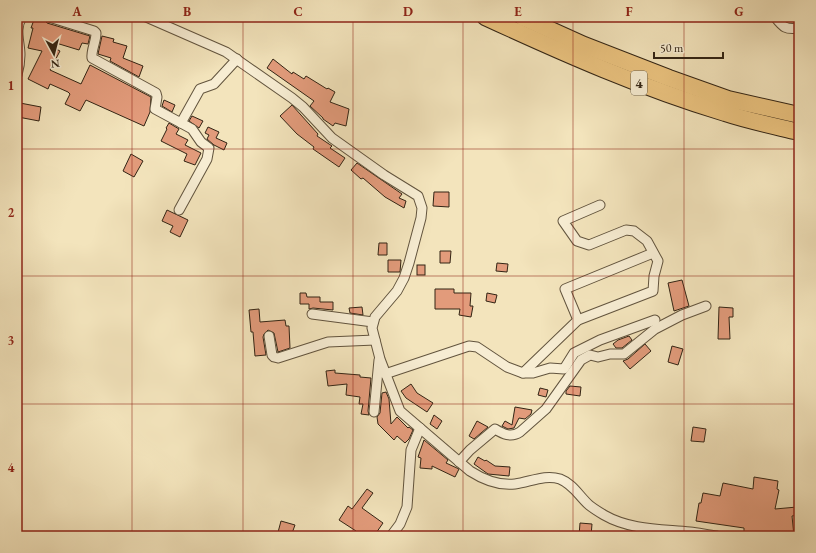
<svg xmlns="http://www.w3.org/2000/svg" width="816" height="553" font-family="'EB Garamond',serif">
  <style>
    .building { fill: #e29b7b; stroke: #322414 }
    .lines { fill: none; stroke-linecap: round; stroke-linejoin: round }
    .minor-casing { stroke: #62543e; stroke-width: 11 }
    .motorway-casing { stroke: #322414; stroke-width: 18 }
    .minor { stroke: #f7edd3; stroke-width: 9 }
    .motorway { stroke: #eac27e; stroke-width: 16 }
    .grid { fill: none; stroke: #8f2418; stroke-width: 1; stroke-opacity: 0.55 }
    .labels { text-anchor: middle; stroke-width: 3.5; stroke-linejoin: round; paint-order: stroke }
    .shield { fill: #f7edd3; stroke: #6d604d; stroke-width: 1 }
    .shield-label { font-size: 14px; font-weight: bold; fill: #322414 }
    .neatline { fill: none; stroke: #8f2418; stroke-width: 1.5 }
    .grid-label { font-size: 13px; text-anchor: middle; font-weight: bold; fill: #8f2418 }
  </style>
  <rect width="100%" height="100%" fill="#f3e4bc"/>
  <filter id="stains"><feTurbulence type="fractalNoise" baseFrequency=".005" numOctaves="4"/><feColorMatrix values="0 0 0 0 .2 0 0 0 0 .09 0 0 0 0 .02 0 0 0 .5 -.17"/></filter>
  <radialGradient id="worn" r=".72"><stop offset=".6" stop-color="#630" stop-opacity="0"/><stop offset="1" stop-color="#630" stop-opacity=".3"/></radialGradient>
  <!-- building -->
  <g class="building">
    <polygon points="35,17 44,19 47,23 90,36 88,44 82,43 79,50 56,43 54,48 60,51 50,70 81,84 90,65 151,97 150,112 144,126 86,100 80,111 65,104 70,94 68,92 50,84 48,89 28,79 42,51 28,48 33,28 31,28"/>
    <polygon points="102,36 114,39 113,42 127,46 123,58 143,66 139,77 110,61 111,58 98,54"/>
    <polygon points="273,59 292,74 293,72 304,79 306,76 327,89 328,88 335,92 330,102 349,109 346,126 335,123 333,126 323,119 323,118 310,106 314,101 267,68"/>
    <polygon points="164,100 175,105 172,112 162,106"/>
    <polygon points="20,103 41,107 39,121 18,117"/>
    <polygon points="292,105 318,134 317,136 332,146 330,148 345,158 339,167 313,149 314,147 297,134 280,116"/>
    <polygon points="192,116 203,121 199,128 189,121"/>
    <polygon points="169,123 179,129 176,134 188,140 185,145 201,153 195,165 184,161 187,154 161,141 167,129 166,128"/>
    <polygon points="208,127 219,132 216,138 227,143 224,150 214,145 207,139 209,135 205,133"/>
    <polygon points="131,154 143,161 134,177 123,171"/>
    <polygon points="357,163 402,194 399,198 406,201 404,208 385,197 363,178 361,179 351,170"/>
    <polygon points="434,192 449,192 449,207 433,206"/>
    <polygon points="167,210 188,220 180,237 170,232 173,226 162,221"/>
    <polygon points="379,243 387,243 387,255 378,255"/>
    <polygon points="440,251 451,251 450,263 440,263"/>
    <polygon points="388,260 401,260 400,272 388,272"/>
    <polygon points="497,263 508,264 507,272 496,271"/>
    <rect x="417" y="265" width="8" height="10"/>
    <polygon points="682,280 689,306 674,311 668,283"/>
    <polygon points="435,289 454,289 454,293 471,293 470,306 473,306 471,317 459,315 460,309 435,309"/>
    <polygon points="300,293 306,293 307,297 320,297 320,302 333,302 333,310 313,308 309,309 309,304 300,304"/>
    <polygon points="487,293 497,295 495,303 486,301"/>
    <polygon points="362,307 363,315 350,313 349,308"/>
    <polygon points="719,307 733,308 733,317 729,317 730,339 718,339"/>
    <polygon points="259,309 260,322 285,320 286,326 289,326 290,348 278,352 274,333 268,330 264,334 263,337 266,355 255,356 253,332 251,332 249,310"/>
    <polygon points="629,336 632,340 622,348 616,348 613,344 618,340"/>
    <polygon points="645,344 651,351 630,369 623,361 628,359"/>
    <polygon points="672,346 683,349 678,365 668,362"/>
    <polygon points="335,370 335,373 360,375 360,377 371,378 368,411 369,415 361,414 363,404 359,404 360,397 346,395 347,384 328,386 326,371"/>
    <polygon points="411,384 417,393 433,403 427,412 406,398 401,391"/>
    <polygon points="570,386 581,387 580,396 566,394 566,391"/>
    <polygon points="540,388 548,390 546,397 538,395"/>
    <polygon points="386,392 389,399 391,424 397,417 408,428 409,427 413,430 409,439 405,443 397,436 394,440 378,424 377,417 380,413 382,393"/>
    <polygon points="515,407 532,410 531,414 525,419 519,418 514,428 508,429 502,426 505,421 512,425"/>
    <polygon points="434,415 442,421 437,429 430,424"/>
    <polygon points="477,421 488,427 474,439 469,436"/>
    <polygon points="693,427 706,429 704,442 691,441"/>
    <polygon points="424,440 448,460 446,463 459,469 455,477 432,466 432,469 420,468 421,458 418,457"/>
    <polygon points="478,457 485,461 486,460 495,466 510,467 509,476 488,474 474,464"/>
    <polygon points="754,477 778,481 777,489 779,490 775,509 797,507 798,515 792,516 794,536 762,536 744,532 744,528 696,521 699,503 701,503 703,493 720,496 723,483 753,489"/>
    <polygon points="367,489 373,493 362,508 383,523 374,536 369,533 366,536 353,536 356,531 339,520 348,506 352,509"/>
    <polygon points="281,521 295,525 291,536 277,536"/>
    <polygon points="580,523 592,524 591,536 579,536"/>
  </g>
  <g class="lines">
    <defs>
      <g id="minor">
        <path d="M49,17L94,31L96,33C96,42 91,50 92,58L156,93L157,97L155,109L181,123L200,89L214,84L237,59"/>
        <path d="M146,17L226,52L292,98L303,107L332,138L384,175L418,196L422,208L421,218L409,263L404,278L397,291L375,317L372,328L380,359L400,411L470,471C484,480 498,486 515,484C530,482 545,474 560,479C573,484 579,496 589,505C594,509 599,512 604,515C630,530 661,529 690,532C699,533 708,535 717,536"/>
        <path d="M775,17C783,27 785,30 799,28"/>
        <path d="M17,75C19,68 20,62 20,55C20,42 14,29 22,17"/>
        <polyline points="179,210 207,159 209,148 201,142 192,129 181,123"/>
        <polyline points="312,314 373,322"/>
        <polyline points="578,320 565,289 653,253"/>
        <polyline points="269,336 272,355 274,357 278,358 328,342 375,340"/>
        <polyline points="523,373 533,373 550,368 564,369 574,353 600,340 655,320"/>
        <polyline points="385,374 469,346 477,347 507,367 523,373 578,320 653,291 654,276 658,261 647,241 634,231 626,230 589,245 577,241 563,221 600,205"/>
        <polyline points="374,412 379,360"/>
        <path d="M459,462L470,450L495,429C503,434 511,438 520,432L546,409L581,360L590,355L598,357L610,354H624L655,329L682,315L706,306"/>
        <polyline points="391,536 400,524 407,507 411,450 420,428"/>
      </g>
      <g id="motorway">
        <path d="M485,17C563,53 642,88 725,113C749,121 774,126 799,132"/>
        <polyline points="522,17 584,45 669,78 728,99 799,115"/>
      </g>
    </defs>
    <!-- minor casing -->
    <use href="#minor" class="minor-casing"/>
    <!-- motorway casing -->
    <use href="#motorway" class="motorway-casing"/>
    <!-- minor -->
    <use href="#minor" class="minor"/>
    <!-- motorway -->
    <use href="#motorway" class="motorway"/>
  </g>
  <!-- grid -->
  <path class="grid" d="M132,17V536M243,17V536M353,17V536M463,17V536M573,17V536M684,17V536M17,149H799M17,276H799M17,404H799"/>
  <g class="labels">
    <!-- shield labels -->
    <rect class="shield" x="631" y="71" width="16" height="24" rx="3"/>
    <g class="shield-label">
      <text x="639" y="88">4</text>
    </g>
  </g>
  <!-- margin -->
  <rect width="816" height="553" fill="none" stroke="#f3e4bc" stroke-width="44"/>
  <!-- north arrow -->
  <g transform="translate(54 54) rotate(173)" stroke="#f7edd3" stroke-width="3" paint-order="stroke">
  <path d="M0-3L7 15L0 10L-7 15Z" fill="#322414"/>
  <text y="-6" font-size="11" font-weight="bold" text-anchor="middle" fill="#322414">N</text>
  </g>
  <!-- scale -->
  <path d="M654 52v6h69v-6" fill="none" stroke="#322414" stroke-width="2"/>
  <text x="660" y="52" font-size="12" fill="#322414" stroke="#f7edd3" stroke-width="3" paint-order="stroke">50 m</text>
  <rect x="22" y="22" width="772" height="509" class="neatline"/>
  <g class="grid-label">
    <text x="77" y="16">A</text>
    <text x="187" y="16">B</text>
    <text x="298" y="16">C</text>
    <text x="408" y="16">D</text>
    <text x="518" y="16">E</text>
    <text x="629" y="16">F</text>
    <text x="739" y="16">G</text>
    <text x="11" y="90">1</text>
    <text x="11" y="217">2</text>
    <text x="11" y="345">3</text>
    <text x="11" y="472">4</text>
  </g>
  <rect width="100%" height="100%" filter="url(#stains)"/>
  <rect width="100%" height="100%" fill="url(#worn)"/>
</svg>
